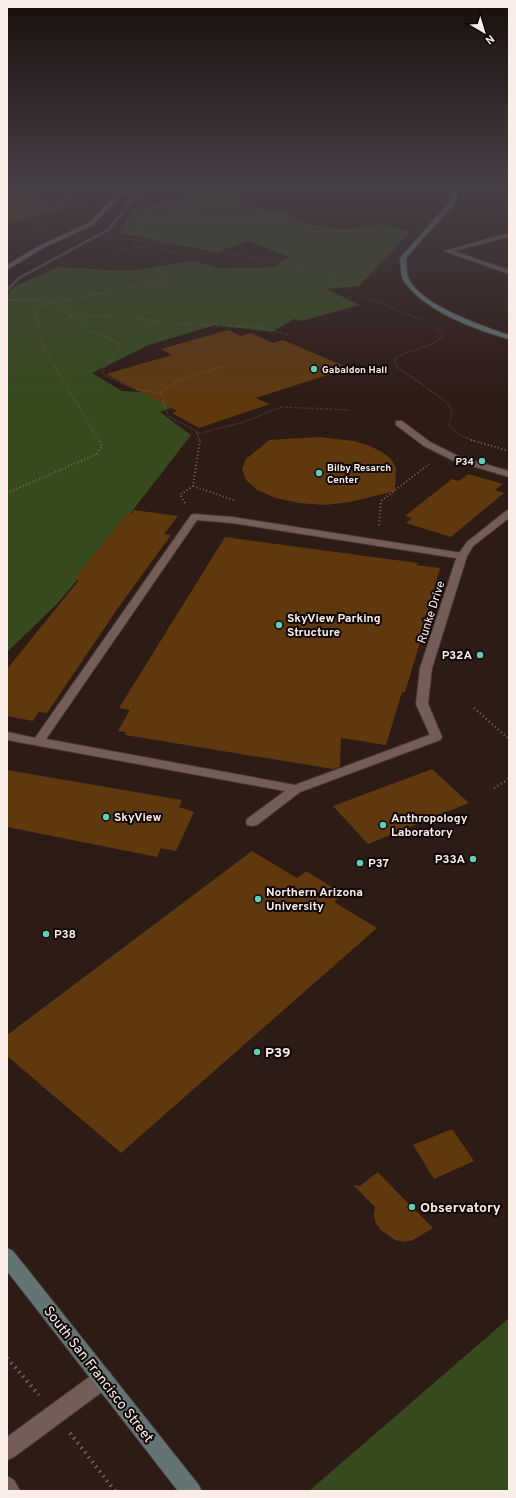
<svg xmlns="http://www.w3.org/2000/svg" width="516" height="1498" font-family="Overpass,sans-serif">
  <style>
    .green { fill: #364a1e }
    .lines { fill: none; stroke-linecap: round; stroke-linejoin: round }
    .stream { fill: #4c525b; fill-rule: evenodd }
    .building { fill: #5f380e }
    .lane-casing { stroke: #473935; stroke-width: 2 }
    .street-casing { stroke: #473935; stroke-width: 2 }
    .secondary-casing { stroke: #473935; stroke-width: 2 }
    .path-far4 { stroke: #786863; stroke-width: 1; stroke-dasharray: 0.5 1.5; stroke-linecap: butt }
    .path-far3 { stroke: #786863; stroke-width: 1.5; stroke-dasharray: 0.5 2; stroke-linecap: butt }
    .path-far2 { stroke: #786863; stroke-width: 2; stroke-dasharray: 1 2.5; stroke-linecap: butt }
    .path-far1 { stroke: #786863; stroke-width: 2.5; stroke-dasharray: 1 3; stroke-linecap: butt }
    .path { stroke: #786863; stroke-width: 4; stroke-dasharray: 1.5 4.5; stroke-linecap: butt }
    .lane { fill: #735d56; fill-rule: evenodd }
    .street { fill: #735d56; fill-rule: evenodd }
    .secondary { fill: #647475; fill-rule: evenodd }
    .path-bridge { stroke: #786863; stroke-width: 1; stroke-dasharray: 0.5 1.5; stroke-linecap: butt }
    .poi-dot { fill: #5dceb8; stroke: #100806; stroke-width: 1.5 }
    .labels { text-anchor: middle; stroke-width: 4; stroke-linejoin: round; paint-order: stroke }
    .far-poi-label { font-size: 10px; font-weight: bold; fill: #faede8; stroke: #100806; text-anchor: start }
    .street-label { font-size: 12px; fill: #faede8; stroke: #100806 }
    .poi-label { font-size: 12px; font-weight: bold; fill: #faede8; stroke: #100806; text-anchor: start }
    .near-poi-label { font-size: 14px; font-weight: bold; fill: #faede8; stroke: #100806; text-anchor: start }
    .near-street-label { font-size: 14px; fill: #faede8; stroke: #100806 }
  </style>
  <rect width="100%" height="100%" fill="#2d1b15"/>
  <!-- green -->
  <g class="green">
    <polygon points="193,189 280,189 247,192 240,206 279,211 305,224 344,229 384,224 410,232 359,286 326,289 360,305 301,321 294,319 272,332 215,325 149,345 92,373 122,391 192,394 188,402 160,412 191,435 99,554 56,605 7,652 7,294 15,286 58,267 129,271 193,261 220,268 275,267 289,257 248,241 216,252 120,233 133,209 164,203"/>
    <polygon points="509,1318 509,1491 309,1491"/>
  </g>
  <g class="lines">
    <!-- stream -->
    <polygon class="stream" points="158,189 162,189 133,202 109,231 20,279 7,292 7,288 18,277 107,229 131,200"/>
  </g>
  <!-- building -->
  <g class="building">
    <polygon points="7,189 14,189 66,205 62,206 69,208 7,224"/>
    <polygon points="228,330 241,336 251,333 273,343 283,340 349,368 256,398 270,404 199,428 172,413 177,411 106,374 172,355 161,349"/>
    <polygon points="319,437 354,441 370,446 382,452 391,459 396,468 395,491 350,502 325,505 299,503 276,498 257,490 246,480 242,469 246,459 269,440"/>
    <polygon points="468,474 503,484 495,490 504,493 451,537 406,523 412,518 405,516 452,479 459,481"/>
    <polygon points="134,510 178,516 164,534 171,535 118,608 47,713 39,712 33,721 7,716 7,669 79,580 74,579 93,555 94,555 127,513 131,514"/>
    <polygon points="225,537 418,563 416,565 440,568 424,622 426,623 405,692 402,692 386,745 341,738 340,767 333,769 125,735 126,732 118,731 130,710 119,708"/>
    <polygon points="432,769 469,803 368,844 333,806"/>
    <polygon points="7,770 182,800 179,807 194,812 176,851 161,848 157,857 7,827"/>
    <polygon points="252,851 297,878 306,871 343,894 334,902 377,928 121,1153 7,1056 7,1035"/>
    <polygon points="452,1129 474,1161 434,1179 413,1145"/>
    <polygon points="378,1172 396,1191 433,1228 413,1240 405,1242 395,1240 381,1230 376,1224 374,1216 375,1207 353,1185 360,1186"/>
  </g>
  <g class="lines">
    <defs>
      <g id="lane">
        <polygon points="509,233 509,237 453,251 509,270 509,274 444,251"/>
        <polygon points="396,421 402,421 430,442 458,456 509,471 509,477 452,460 424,446 396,425"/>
        <polygon points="194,514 232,517 462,553 467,556 462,559 232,523 197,520 46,739 295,785 432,734 440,734 442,737 440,740 300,792 257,825 252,826 247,825 246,822 247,819 285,791 7,740 7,732 35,738 191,515"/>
        <polygon points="103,1369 110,1372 113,1379 110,1386 14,1457 7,1460 7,1437 96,1372"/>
        <polygon points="7,1476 14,1480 20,1491 7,1491"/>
      </g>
      <polygon id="street" points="509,510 509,518 473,546 467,556 432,668 428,704 442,737 440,740 432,740 416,704 420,668 457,556 467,542 506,511"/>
      <g id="secondary">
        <polygon points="131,189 139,189 123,194 93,225 43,248 7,270 7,265 39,246 89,223 119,192"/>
        <path d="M447,189H453L456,191L457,198L452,206L406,258C407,264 406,271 408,277C419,305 483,326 509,335V339C476,330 421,310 403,279C400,273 401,265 400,258L448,204L451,198V193Z"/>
        <polygon points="7,1248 13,1251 198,1484 202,1491 178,1491 7,1271"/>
      </g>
    </defs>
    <!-- lane casing -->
    <use href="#lane" class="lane-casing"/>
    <!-- street casing -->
    <use href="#street" class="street-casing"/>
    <!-- secondary casing -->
    <use href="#secondary" class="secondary-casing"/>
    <!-- path-far4 -->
    <g class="path-far4">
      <polyline points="68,189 64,197 69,197"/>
      <polyline points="67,192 77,189"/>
      <polyline points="30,195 84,208"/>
      <polyline points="7,200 38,193 25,189"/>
      <polyline points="64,203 73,195 84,189"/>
      <polyline points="7,216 45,226"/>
      <polyline points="146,218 178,215 246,219 292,213"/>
      <polyline points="103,236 249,254"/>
      <polyline points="97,243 127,250 148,252 216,253 287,261 304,267 373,300"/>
      <polyline points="7,300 38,300"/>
      <path d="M66,300L165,281L157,272V268L172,252C160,245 146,251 134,245L148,212L181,189"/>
    </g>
    <!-- path-far3 -->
    <g class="path-far3">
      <polyline points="71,299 33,307 45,350 99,441"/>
      <polyline points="371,299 424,321"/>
      <path d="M7,300C25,300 51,296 65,309C71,315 74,323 82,327C95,335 109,335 121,346L102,372L104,375L134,389L161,393C178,376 203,372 225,366"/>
      <polyline points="69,315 120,317 195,325 266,328 288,335"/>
      <polyline points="439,329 443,337 431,344 398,356 395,360 396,366 448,403 452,412 449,425 460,435 474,441"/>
      <polyline points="161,393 168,416 196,431 200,441"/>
      <polyline points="197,434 244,422 281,407 349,410"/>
    </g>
    <!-- path-far2 -->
    <g class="path-far2">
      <polyline points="471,440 509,451"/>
      <polyline points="193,486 236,501"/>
      <polyline points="7,493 97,454 102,446 99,440"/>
      <polyline points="185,503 180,495 193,486 200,440"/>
      <polyline points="379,525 381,501 429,464"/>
    </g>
    <!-- path-far1 -->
    <g class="path-far1">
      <polyline points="474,708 509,739"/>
      <polyline points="494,788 509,779"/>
    </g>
    <!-- path -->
    <g class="path">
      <polyline points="7,1358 39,1395"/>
      <polyline points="70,1433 115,1491"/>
    </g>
    <!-- lane -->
    <use href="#lane" class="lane"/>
    <!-- street -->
    <use href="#street" class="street"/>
    <!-- secondary -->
    <use href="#secondary" class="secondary"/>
    <!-- path-bridge -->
    <polyline class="path-bridge" points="62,231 97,243"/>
  </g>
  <!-- sky -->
  <linearGradient id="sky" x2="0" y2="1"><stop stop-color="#190f0c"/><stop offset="0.47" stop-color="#463f46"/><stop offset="1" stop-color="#463f46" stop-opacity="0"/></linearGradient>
  <rect width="516" height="398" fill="url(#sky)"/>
  <!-- markers -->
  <g class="poi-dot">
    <circle cx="314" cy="369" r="4"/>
    <circle cx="482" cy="461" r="4"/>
    <circle cx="319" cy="473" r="4"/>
    <circle cx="279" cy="625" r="4"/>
    <circle cx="480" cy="655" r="4"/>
    <circle cx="106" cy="817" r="4"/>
    <circle cx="383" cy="825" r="4"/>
    <circle cx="473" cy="859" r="4"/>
    <circle cx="360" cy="863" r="4"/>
    <circle cx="258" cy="899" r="4"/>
    <circle cx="46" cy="934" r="4"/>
    <circle cx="257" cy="1052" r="4"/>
    <circle cx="412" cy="1207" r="4"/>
  </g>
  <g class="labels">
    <!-- far-poi labels -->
    <g class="far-poi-label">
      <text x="322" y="373">Gabaldon Hall</text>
      <text x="474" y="465" text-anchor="end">P34</text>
      <text x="327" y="471">Bilby Resarch<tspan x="327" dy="12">Center</tspan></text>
    </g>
    <!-- street labels -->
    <g class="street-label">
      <text transform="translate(431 612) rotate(-72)" y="4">Runke Drive</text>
    </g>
    <!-- poi labels -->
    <g class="poi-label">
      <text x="287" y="622">SkyView Parking<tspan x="287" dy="14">Structure</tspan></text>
      <text x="472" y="659" text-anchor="end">P32A</text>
      <text x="114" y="821">SkyView</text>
      <text x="391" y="822">Anthropology<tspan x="391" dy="14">Laboratory</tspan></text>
      <text x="465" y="863" text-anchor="end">P33A</text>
      <text x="368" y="867">P37</text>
      <text x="266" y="896">Northern Arizona<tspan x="266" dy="14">University</tspan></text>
      <text x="54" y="938">P38</text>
    </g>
    <!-- near-poi labels -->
    <g class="near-poi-label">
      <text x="265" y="1057">P39</text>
      <text x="420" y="1212">Observatory</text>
    </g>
    <!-- near-street labels -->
    <g class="near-street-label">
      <text transform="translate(99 1374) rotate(52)" y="5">South San Francisco Street</text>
    </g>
  </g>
  <!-- border -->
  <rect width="516" height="1498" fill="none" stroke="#faede8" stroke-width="16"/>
  <!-- north arrow -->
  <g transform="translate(484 32) rotate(142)" stroke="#100806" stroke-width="3" paint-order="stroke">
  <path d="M0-3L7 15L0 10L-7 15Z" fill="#faede8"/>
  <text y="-6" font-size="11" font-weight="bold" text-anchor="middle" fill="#faede8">N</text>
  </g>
</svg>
